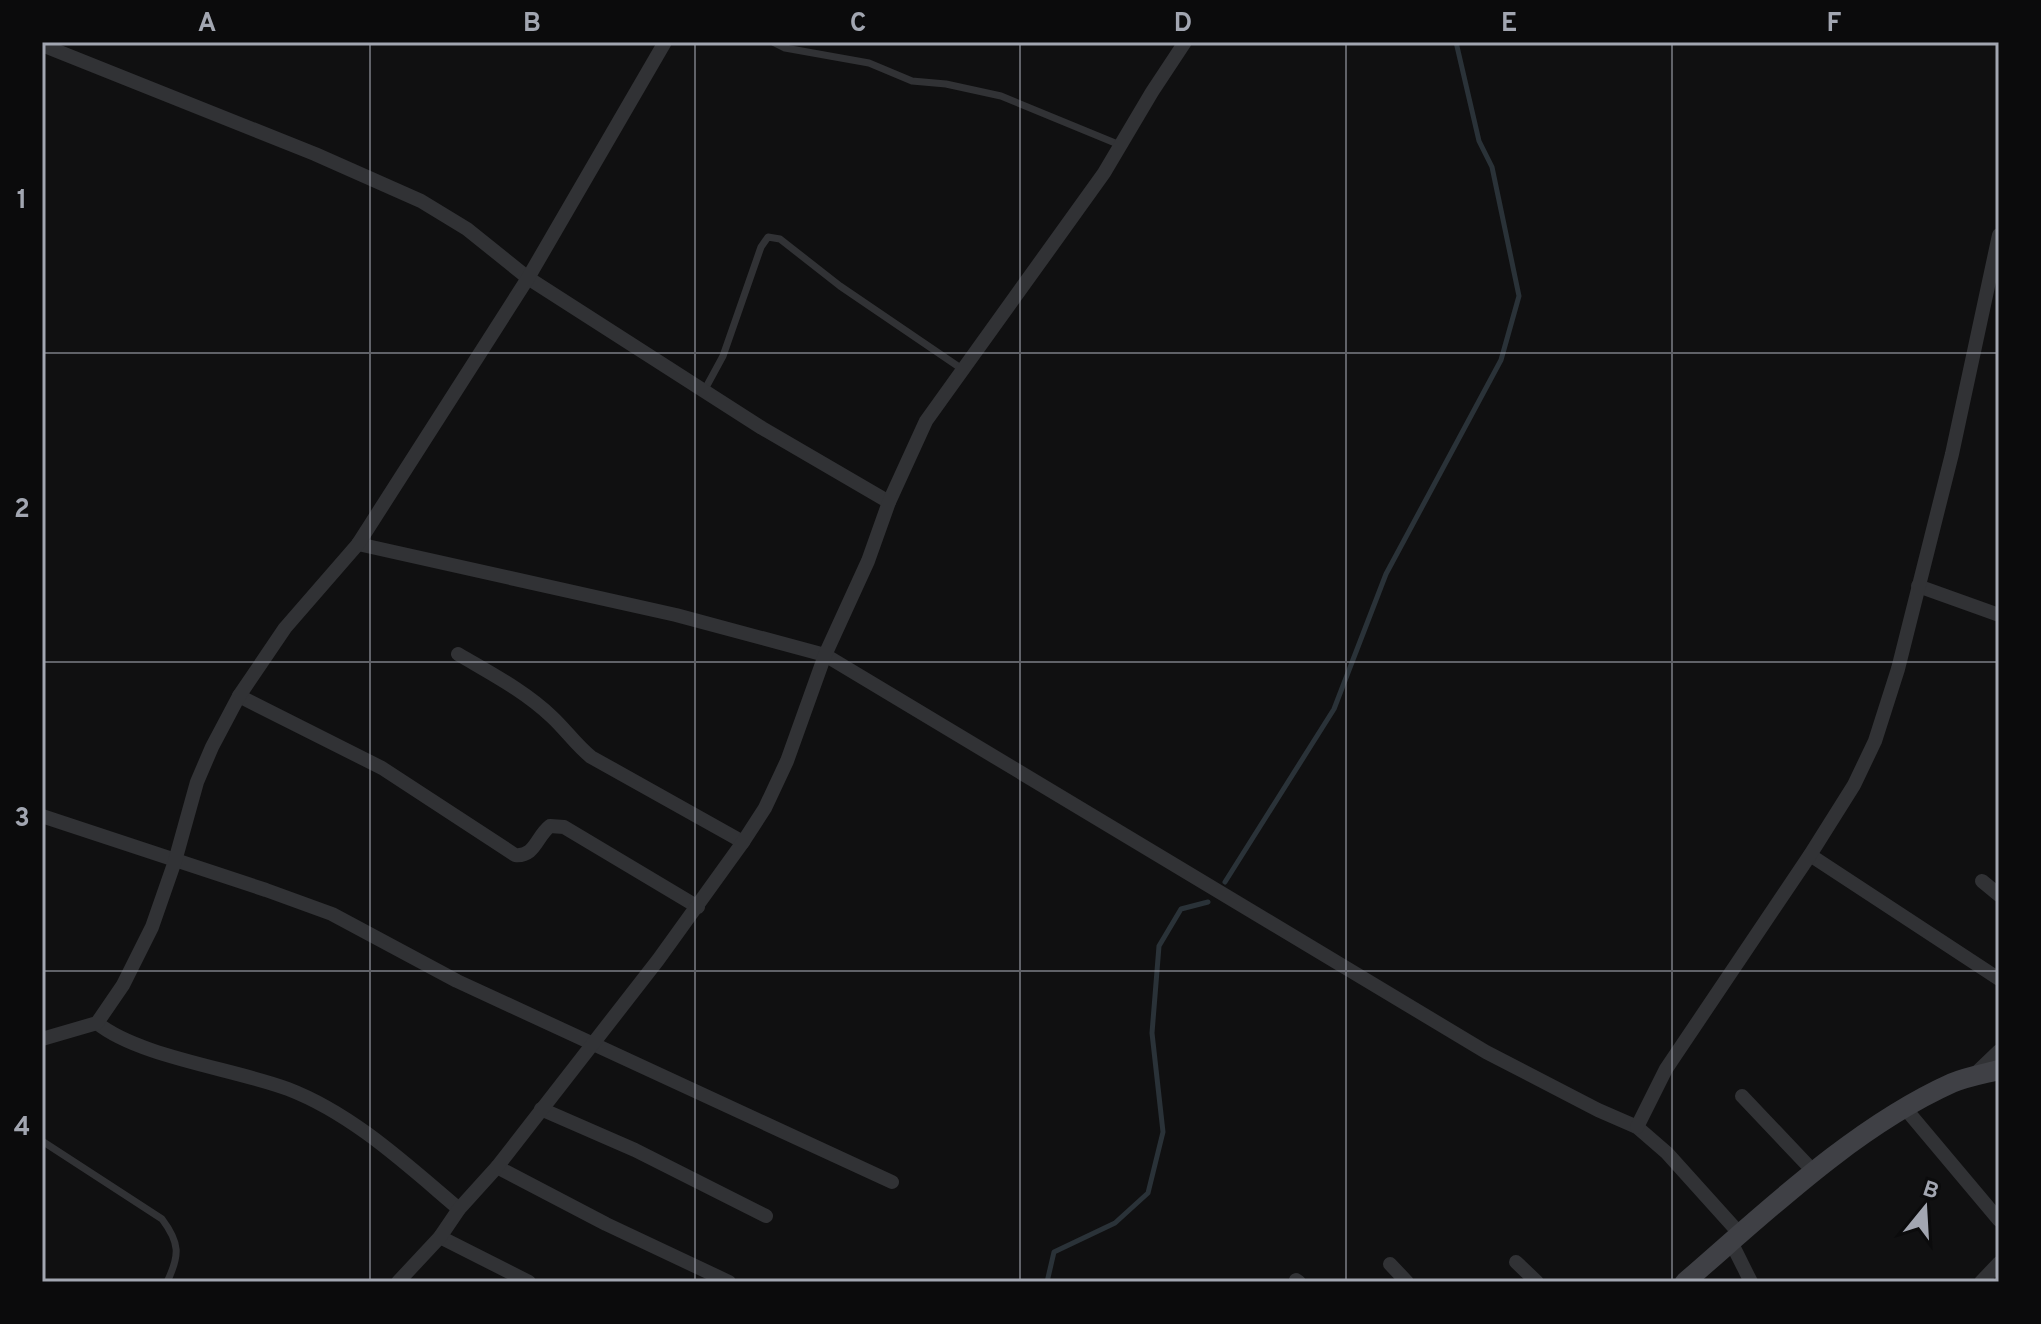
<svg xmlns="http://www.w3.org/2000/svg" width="2041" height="1324" font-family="Overpass,sans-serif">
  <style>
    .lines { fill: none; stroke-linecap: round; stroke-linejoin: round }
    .stream { stroke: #2a3238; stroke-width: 5 }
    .lane { stroke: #313235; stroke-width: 7 }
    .street { stroke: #313235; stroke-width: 14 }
    .secondary { stroke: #3f4045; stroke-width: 20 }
    .grid { fill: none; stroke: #a2a6b1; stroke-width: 2; stroke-opacity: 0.55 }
    .neatline { fill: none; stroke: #a2a6b1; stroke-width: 3 }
    .grid-label { font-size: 26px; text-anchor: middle; font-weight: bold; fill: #a2a6b1 }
  </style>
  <rect width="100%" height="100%" fill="#101011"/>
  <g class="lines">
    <!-- stream -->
    <g class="stream">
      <polyline points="1225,882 1334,709 1386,574 1501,360 1519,296 1492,167 1479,141 1456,42"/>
      <polyline points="1047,1282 1054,1252 1115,1223 1148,1193 1163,1132 1152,1033 1159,946 1181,909 1208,902"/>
    </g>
    <!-- lane -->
    <g class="lane">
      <polyline points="773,42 785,48 869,63 912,81 946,84 1001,96 1120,145"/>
      <polyline points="704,391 723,356 761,247 768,237 780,239 840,286 962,369"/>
      <path d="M42,1141L162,1219C180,1243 180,1255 167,1282"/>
    </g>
    <!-- street -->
    <g class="street">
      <polyline points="42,45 315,154 421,201 467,229 528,278 762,428 889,502"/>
      <polyline points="358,544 676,615 825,655 1486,1052 1598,1110 1637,1127 1667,1153 1740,1234"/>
      <polyline points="1918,586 1999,615"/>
      <path d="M458,654C490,673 525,691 552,717C566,730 576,745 591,757L743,842"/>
      <path d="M239,696L382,768L515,855C535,857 536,837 550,826L564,827L698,907"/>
      <polyline points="42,816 266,890 332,914 457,981 892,1182"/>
      <polyline points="1810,855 1999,979"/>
      <polyline points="1982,881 1999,895"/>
      <path d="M97,1023C139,1057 235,1069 288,1089C353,1114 407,1165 459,1209"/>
      <polyline points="42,1039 97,1023 123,985 152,927 175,861 197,782 212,747 239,696 285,628 358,544 528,278 665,42"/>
      <polyline points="1975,1074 1999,1051"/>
      <polyline points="1742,1096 1815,1173"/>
      <polyline points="1904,1107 1999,1220"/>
      <polyline points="541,1109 635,1150 766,1216"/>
      <polyline points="1637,1127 1666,1069 1810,855 1854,785 1875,741 1898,669 1952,454 1999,235"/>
      <polyline points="497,1167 606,1224 729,1282"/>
      <polyline points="440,1237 529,1282"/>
      <polyline points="1731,1242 1751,1282"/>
      <polyline points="1516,1262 1537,1282"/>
      <polyline points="1390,1264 1407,1282"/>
      <polyline points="1296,1280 1299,1282"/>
      <polyline points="398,1282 440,1237 459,1209 497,1167 658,960 743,842 765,808 787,761 825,655 868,561 889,502 926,421 1104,173 1152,92 1185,42"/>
      <polyline points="1981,1282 1999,1263"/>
    </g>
    <!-- secondary -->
    <path class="secondary" d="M1685,1282C1765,1213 1854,1127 1952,1083C1966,1077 1983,1074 1999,1070"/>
  </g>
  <!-- grid -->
  <path class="grid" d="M370,42V1282M695,42V1282M1020,42V1282M1346,42V1282M1672,42V1282M42,353H1999M42,662H1999M42,971H1999"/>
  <!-- border -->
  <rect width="2041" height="1324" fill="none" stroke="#0b0b0c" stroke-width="88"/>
  <!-- north arrow -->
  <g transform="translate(1925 1208) rotate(18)" stroke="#0b0b0c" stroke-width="6" paint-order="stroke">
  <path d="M0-6L14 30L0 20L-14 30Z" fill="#a2a6b1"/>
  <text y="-12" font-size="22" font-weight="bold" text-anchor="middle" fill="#a2a6b1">B</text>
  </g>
  <rect x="44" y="44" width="1953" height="1236" class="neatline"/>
  <g class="grid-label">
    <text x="207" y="31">A</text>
    <text x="532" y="31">B</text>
    <text x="858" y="31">C</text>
    <text x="1183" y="31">D</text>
    <text x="1509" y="31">E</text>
    <text x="1834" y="31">F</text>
    <text x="22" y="208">1</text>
    <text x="22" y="517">2</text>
    <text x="22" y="826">3</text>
    <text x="22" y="1135">4</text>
  </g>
</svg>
